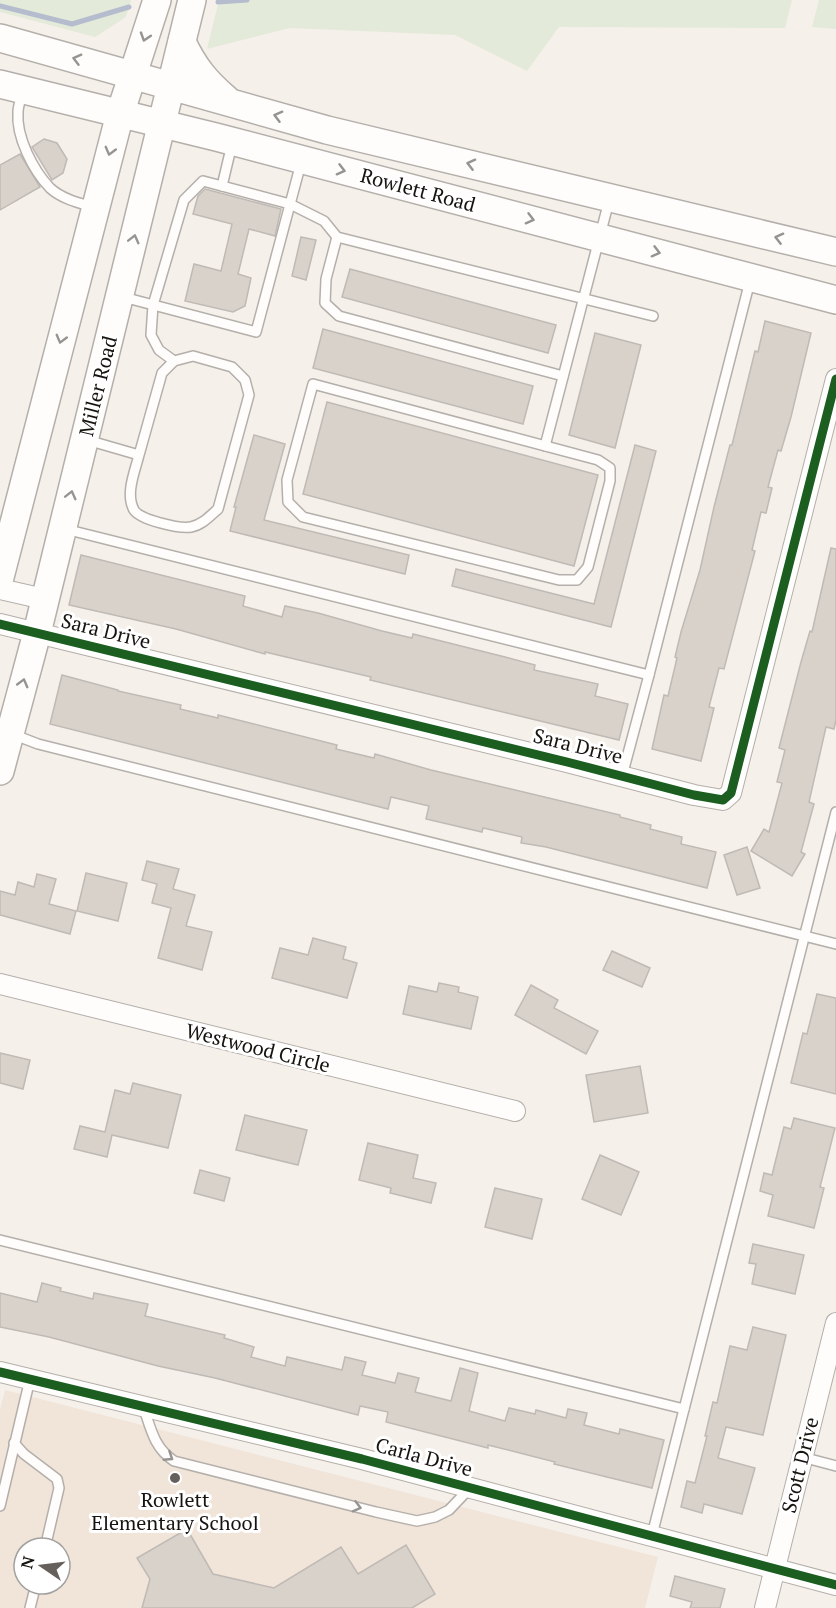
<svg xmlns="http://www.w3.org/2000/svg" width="836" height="1608" font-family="'PT Serif',serif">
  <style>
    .built { fill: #f1e4d8; fill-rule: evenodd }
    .green { fill: #e3eada }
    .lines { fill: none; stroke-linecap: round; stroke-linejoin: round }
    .stream { stroke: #b4bccd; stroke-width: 5 }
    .building { fill: #d9d2cb; stroke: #bfbab5; stroke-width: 1.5 }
    .service-casing { stroke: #b4afaa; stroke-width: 12 }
    .minor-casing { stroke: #b4afaa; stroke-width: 22 }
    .secondary-casing { stroke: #b4afaa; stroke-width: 30 }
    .service { stroke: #fefdfc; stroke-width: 9 }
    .minor { stroke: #fefdfc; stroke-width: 20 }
    .secondary { stroke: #fefdfc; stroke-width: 27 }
    .cycleway-casing { stroke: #fff; stroke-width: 13 }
    .cycleway { stroke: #1b5e20; stroke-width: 9 }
    .oneway { stroke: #969491 }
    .poi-dot { fill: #65605c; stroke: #fff; stroke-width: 2 }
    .labels { text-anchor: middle; stroke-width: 6; stroke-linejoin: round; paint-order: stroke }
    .street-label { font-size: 20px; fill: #17130f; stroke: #fff }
    .poi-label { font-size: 20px; fill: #17130f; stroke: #fff }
  </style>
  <rect width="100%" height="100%" fill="#f6f0ea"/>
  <!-- built -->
  <path class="built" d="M5,1390L658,1557L645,1608H0V1409ZM24,1548H60V1584H24Z"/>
  <!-- green -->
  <g class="green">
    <polygon points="0,0 131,0 126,17 95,37 0,12"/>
    <polygon points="219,0 792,0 785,28 559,27 527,71 455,35 290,28 207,49"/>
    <polygon points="819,0 836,0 836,29 812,27"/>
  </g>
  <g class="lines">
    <!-- stream -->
    <g class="stream">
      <polyline points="218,2 247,0"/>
      <polyline points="0,6 72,24 129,7"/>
    </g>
  </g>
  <!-- building -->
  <g class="building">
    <polygon points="44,139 57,143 67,159 63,173 52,180 32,147"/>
    <polygon points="20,154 40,187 0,210 0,165"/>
    <polygon points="205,189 281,209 275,236 249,229 238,274 251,278 245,306 233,312 185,301 194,264 221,271 232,224 193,214 198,196"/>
    <polygon points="301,237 316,240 306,280 292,276"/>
    <polygon points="350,269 556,325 548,353 342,297"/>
    <polygon points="765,321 811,333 791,417 781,451 778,450 768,487 772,488 766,513 761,512 752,550 755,551 724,669 719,668 709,707 714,708 701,761 652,749 664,695 668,696 677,658 675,657 681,632 700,570 714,507 730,445 732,445 755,351 758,352"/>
    <polygon points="323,329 533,386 523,424 313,368"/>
    <polygon points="595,333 641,345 615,448 569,435"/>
    <polygon points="327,402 598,475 574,566 303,494"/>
    <polygon points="254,435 285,444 264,520 409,555 405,574 230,531 236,507 234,507"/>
    <polygon points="635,445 656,451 611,627 452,586 456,569 594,604"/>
    <polygon points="831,548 836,549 836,720 834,729 826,727 809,802 814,804 801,852 805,854 792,876 751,851 764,829 769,832 782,783 777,782 785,750 779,748 801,662 810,631 812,632"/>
    <polygon points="81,555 245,596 243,606 282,617 285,606 318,613 382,631 412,638 413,634 505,657 535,665 534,670 598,684 595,696 628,704 619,740 370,680 371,677 265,652 265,654 176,629 69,605"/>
    <polygon points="62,675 118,690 118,691 181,705 180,709 218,718 218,715 337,745 336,749 374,758 375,754 431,770 620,815 620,817 651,825 650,829 682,837 681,844 716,852 707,888 546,847 521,843 522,837 483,828 482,832 426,819 429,806 391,797 388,809 50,724"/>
    <polygon points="747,847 760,888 737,895 724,855"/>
    <polygon points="147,861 179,869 173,889 195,895 186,926 212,932 202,970 158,958 171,908 152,903 157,884 142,880"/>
    <polygon points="86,873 127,883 118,921 77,911"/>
    <polygon points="37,874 56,879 49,904 76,911 70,934 0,915 0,891 15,895 18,882 34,887"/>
    <polygon points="313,938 346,947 343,959 357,963 347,998 272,978 280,948 308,955"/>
    <polygon points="612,951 650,968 642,987 603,970"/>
    <polygon points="439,983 459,987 458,992 478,997 471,1029 403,1014 409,986 437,992"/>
    <polygon points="531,985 558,1000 554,1008 598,1031 586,1054 515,1015"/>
    <polygon points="817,994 836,998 836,1094 791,1083 803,1033 807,1034"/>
    <polygon points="0,1053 30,1060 23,1089 0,1083"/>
    <polygon points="640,1066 648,1113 594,1122 586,1075"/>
    <polygon points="133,1083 181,1095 168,1148 112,1135 107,1157 74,1149 80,1126 105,1132 115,1090 130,1094"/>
    <polygon points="245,1115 307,1130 298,1165 236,1150"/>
    <polygon points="794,1118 835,1128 820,1187 824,1188 814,1228 768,1216 773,1195 760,1191 764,1173 772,1175 784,1127 791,1129"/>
    <polygon points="368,1143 418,1155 413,1178 436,1183 431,1203 390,1193 391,1188 359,1180"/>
    <polygon points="600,1155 639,1172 621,1215 582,1199"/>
    <polygon points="200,1170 230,1178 224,1201 194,1193"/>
    <polygon points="495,1188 542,1199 532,1239 485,1227"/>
    <polygon points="753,1244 804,1255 795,1294 752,1284 756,1264 749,1263"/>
    <polygon points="42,1283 61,1288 60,1291 93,1299 94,1293 148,1304 145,1316 225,1335 224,1338 254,1347 251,1357 285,1366 287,1357 342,1370 345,1357 366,1362 362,1375 395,1383 398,1373 419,1378 415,1392 451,1401 460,1368 478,1373 469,1411 505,1421 509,1408 535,1414 536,1410 566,1418 568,1409 587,1413 584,1425 619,1434 620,1429 664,1440 652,1488 554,1464 555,1462 488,1445 488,1448 386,1422 388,1412 360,1406 358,1415 215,1378 158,1366 49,1337 0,1327 0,1293 37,1302"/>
    <polygon points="753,1327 786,1335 763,1435 726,1427 718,1458 755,1468 742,1514 704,1504 702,1513 681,1507 687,1481 695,1483 707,1436 705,1436 713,1402 717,1403 730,1346 747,1350"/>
    <polygon points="187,1529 213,1574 274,1588 341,1547 358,1574 406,1545 435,1594 412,1608 142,1608 150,1579 137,1558"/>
    <polygon points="675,1576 725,1589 720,1608 690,1608 692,1602 670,1596"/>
  </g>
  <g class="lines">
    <defs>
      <g id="service">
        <path d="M22,93C21,99 18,106 18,112C16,137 33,170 50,188C62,199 79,203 93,207"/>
        <polyline points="222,186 232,144"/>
        <polyline points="337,237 326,279 325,303 339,316 563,376"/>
        <polyline points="123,297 256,332 301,163"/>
        <polyline points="174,361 159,350 151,335 153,305 184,200 203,181 290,204 324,221 337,237 653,316"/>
        <polygon points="313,384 598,460 610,468 610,481 588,567 577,580 559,580 303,517 288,502 287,480"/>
        <path d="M87,440L139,455L162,373L174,361L193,356L232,367L245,380L249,395L218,509C210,516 202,525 191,527C180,529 140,520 134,510C125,494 135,471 139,455"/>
        <polyline points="545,446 609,201"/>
        <polyline points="65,529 649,675 750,281"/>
        <polyline points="12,734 38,744 836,944"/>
        <polyline points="622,776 649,675"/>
        <polyline points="0,1240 684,1409"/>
        <path d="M143,1406C151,1429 154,1448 174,1461L376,1512L417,1521L435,1517L449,1510L469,1489"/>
        <polyline points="14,1443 24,1454 57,1479 59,1488 45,1548"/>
        <polyline points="802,1457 836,1466"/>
        <polyline points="0,1506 30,1379"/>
        <polyline points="652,1535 836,812"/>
        <polyline points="30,1608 36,1584"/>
      </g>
      <g id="minor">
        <polyline points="0,589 44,599"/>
        <polyline points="0,624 567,762 694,795 723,800 731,793 836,379"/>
        <polyline points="0,984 515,1111"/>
        <polyline points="0,1372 362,1459 836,1585"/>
        <polyline points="765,1608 836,1323"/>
      </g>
      <g id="secondary">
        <polyline points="0,38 327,130 836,252"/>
        <path d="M182,42C194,67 205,81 226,99"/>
        <polyline points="0,84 216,137 836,300"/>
        <polyline points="0,577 120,114 157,0"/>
        <polyline points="0,771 37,633 192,0"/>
      </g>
    </defs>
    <!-- service casing -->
    <use href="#service" class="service-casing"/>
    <!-- minor casing -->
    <use href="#minor" class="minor-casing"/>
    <!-- secondary casing -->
    <use href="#secondary" class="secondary-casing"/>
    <!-- service -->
    <use href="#service" class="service"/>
    <!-- minor -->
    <use href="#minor" class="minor"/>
    <!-- secondary -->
    <use href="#secondary" class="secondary"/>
    <defs>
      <g id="cycleway">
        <polyline points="0,624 567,762 694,795 723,800 731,793 836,379"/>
        <polyline points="0,1372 362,1459 836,1585"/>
      </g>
    </defs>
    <!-- cycleway casing -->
    <use href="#cycleway" class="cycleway-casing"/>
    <!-- cycleway -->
    <use href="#cycleway" class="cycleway"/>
  </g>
  <!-- one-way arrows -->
  <defs><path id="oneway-chevron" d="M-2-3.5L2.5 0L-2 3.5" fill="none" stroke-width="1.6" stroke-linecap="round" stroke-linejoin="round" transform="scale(1.5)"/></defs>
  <g class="oneway">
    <use href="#oneway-chevron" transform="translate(145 37) rotate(108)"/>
    <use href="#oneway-chevron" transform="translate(77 59) rotate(-165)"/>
    <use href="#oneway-chevron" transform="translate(278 116) rotate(-165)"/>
    <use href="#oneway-chevron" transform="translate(110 151) rotate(105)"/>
    <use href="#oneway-chevron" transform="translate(471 164) rotate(-166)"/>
    <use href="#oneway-chevron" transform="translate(341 170) rotate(15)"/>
    <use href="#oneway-chevron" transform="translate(530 219) rotate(15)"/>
    <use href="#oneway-chevron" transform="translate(779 238) rotate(-166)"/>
    <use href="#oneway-chevron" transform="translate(134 239) rotate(-76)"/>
    <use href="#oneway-chevron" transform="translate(656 252) rotate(15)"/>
    <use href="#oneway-chevron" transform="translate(61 339) rotate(105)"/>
    <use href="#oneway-chevron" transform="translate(71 495) rotate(-76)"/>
    <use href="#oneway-chevron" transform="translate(23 683) rotate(-75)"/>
    <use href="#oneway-chevron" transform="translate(169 1457) rotate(33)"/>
    <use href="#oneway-chevron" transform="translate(357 1507) rotate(15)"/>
  </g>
  <!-- markers -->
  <circle class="poi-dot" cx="175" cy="1478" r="6"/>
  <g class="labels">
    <!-- street labels -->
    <g class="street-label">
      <text transform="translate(418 190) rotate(15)" y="7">Rowlett Road</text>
      <text transform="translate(98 386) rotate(-76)" y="7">Miller Road</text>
      <text transform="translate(106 631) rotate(14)" y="7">Sara Drive</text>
      <text transform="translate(578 746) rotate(14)" y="7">Sara Drive</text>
      <text transform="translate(258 1048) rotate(14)" y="7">Westwood Circle</text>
      <text transform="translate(424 1457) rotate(15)" y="7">Carla Drive</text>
      <text transform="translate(800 1465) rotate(-76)" y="7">Scott Drive</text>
    </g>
    <!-- poi labels -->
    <g class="poi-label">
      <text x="175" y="1507">Rowlett<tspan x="175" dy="23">Elementary School</tspan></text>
    </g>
  </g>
  <!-- north arrow -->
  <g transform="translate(42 1566) rotate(284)"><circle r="28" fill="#ffffff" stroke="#a2a19f" stroke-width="1.5"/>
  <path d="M0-4.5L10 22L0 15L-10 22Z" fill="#65605c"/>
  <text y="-9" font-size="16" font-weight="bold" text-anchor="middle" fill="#17130f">N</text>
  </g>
</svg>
